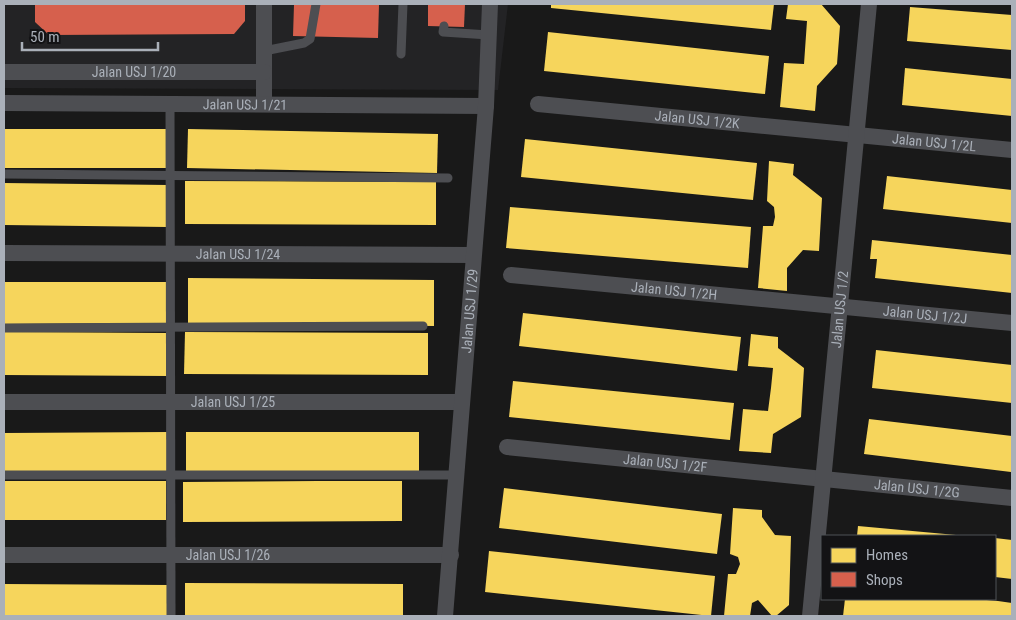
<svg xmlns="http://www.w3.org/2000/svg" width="1016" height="620" font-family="'Roboto Condensed',sans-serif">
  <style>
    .built { fill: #232325 }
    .homes { fill: #f6d55c }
    .shops { fill: #d6604d }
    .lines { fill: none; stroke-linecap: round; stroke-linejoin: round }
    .service { stroke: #4d4e52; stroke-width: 9 }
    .minor { stroke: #4d4e52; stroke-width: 16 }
    .labels { text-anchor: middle; stroke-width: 5; stroke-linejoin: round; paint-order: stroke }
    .street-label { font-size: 14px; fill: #aab0b9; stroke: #131315 }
  </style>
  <rect width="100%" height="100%" fill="#191919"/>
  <!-- built -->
  <polygon class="built" points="4,4 508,4 498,90 4,88"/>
  <!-- homes -->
  <g class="homes">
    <polygon points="551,4 774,4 771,30 551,8"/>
    <polygon points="788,4 821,4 840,26 837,64 817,86 815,111 780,107 784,63 804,64 807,21 786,19"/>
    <polygon points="910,7 1012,15 1012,50 907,41"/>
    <polygon points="548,32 769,56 765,94 544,71"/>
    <polygon points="905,68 1012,79 1012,116 902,105"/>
    <rect x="4" y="129" width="164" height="39"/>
    <polygon points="188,129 438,134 437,173 187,168"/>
    <polygon points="525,139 757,163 753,200 521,177"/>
    <polygon points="769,161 794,164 793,175 822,198 819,251 803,250 787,268 787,291 758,288 763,226 773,226 775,217 774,207 767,201"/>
    <polygon points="887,176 1012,190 1012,223 883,209"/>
    <polygon points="185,181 436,182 436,225 185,224"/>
    <polygon points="4,183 168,185 167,227 4,225"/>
    <polygon points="510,207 751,227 748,268 506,248"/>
    <polygon points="872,240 1012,255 1012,293 875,278 877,259 870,259"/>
    <polygon points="188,278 434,280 434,326 188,324"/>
    <polygon points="4,282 168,282 168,323 4,324"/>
    <polygon points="523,313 741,337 737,371 519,346"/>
    <polygon points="4,332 167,333 167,376 4,375"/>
    <polygon points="185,332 428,333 428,375 184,374"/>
    <polygon points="751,334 778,337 778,348 804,368 801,417 773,434 771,453 739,451 743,409 768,411 771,388 773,368 748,366"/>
    <polygon points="876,350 1012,365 1012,403 872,388"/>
    <polygon points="513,381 734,403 730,440 509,417"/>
    <polygon points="869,419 1012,436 1011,472 864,454"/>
    <polygon points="168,432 168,472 4,472 4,433"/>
    <rect x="186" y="432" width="233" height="43"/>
    <rect x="4" y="481" width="162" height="39"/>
    <polygon points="318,481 402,481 402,521 183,522 183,482"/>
    <polygon points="504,488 722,514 717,554 499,528"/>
    <polygon points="733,508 762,510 762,517 775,535 791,536 789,605 776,616 772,616 758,600 752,603 750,616 724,616 728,574 736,574 740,564 738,557 730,554"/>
    <polygon points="858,526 956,535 956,536 857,536"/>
    <polygon points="995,538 1012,540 1012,579 995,577"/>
    <polygon points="489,551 715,576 711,616 485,592"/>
    <polygon points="185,583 403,584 403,616 185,616"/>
    <polygon points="4,584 169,585 168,616 4,616"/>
    <polygon points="845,599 975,599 998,601 1012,603 1012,616 843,616"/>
  </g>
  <!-- shops -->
  <g class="shops">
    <polygon points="35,4 245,4 245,21 234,34 49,35 35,22"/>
    <polygon points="294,4 379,4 378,38 293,36"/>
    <polygon points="428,4 465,4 464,27 428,26"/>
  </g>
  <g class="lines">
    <!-- service -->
    <g class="service">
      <polyline points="444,26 443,32 489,35"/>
      <polyline points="264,51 304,43 310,39 316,4"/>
      <polyline points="401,54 403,4"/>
      <polyline points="170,104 171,616"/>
      <polyline points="4,174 448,178"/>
      <polyline points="4,328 423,326"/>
      <polyline points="4,475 456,475"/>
    </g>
    <!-- minor -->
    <g class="minor">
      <polyline points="264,4 264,104"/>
      <path id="s1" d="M4,72H264"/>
      <path id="s2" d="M4,103L486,106"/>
      <path id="s3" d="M538,104L1012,150"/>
      <path id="s4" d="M4,253L473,255"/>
      <path id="s5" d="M511,275L1012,323"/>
      <path id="s6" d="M4,402H461"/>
      <path id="s7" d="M507,447L1012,498"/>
      <path id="s8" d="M4,555H451"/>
      <path id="s9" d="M445,616L486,106L490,4"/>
      <path id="s10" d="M810,616L869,4"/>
    </g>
  </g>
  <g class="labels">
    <!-- street labels -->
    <g class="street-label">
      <text dy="5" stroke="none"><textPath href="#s1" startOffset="130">Jalan USJ 1/20</textPath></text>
      <text dy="5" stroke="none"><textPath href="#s2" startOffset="241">Jalan USJ 1/21</textPath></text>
      <text dy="5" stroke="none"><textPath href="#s3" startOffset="160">Jalan USJ 1/2K</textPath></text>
      <text dy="5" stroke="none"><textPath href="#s3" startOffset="398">Jalan USJ 1/2L</textPath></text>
      <text dy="5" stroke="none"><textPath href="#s4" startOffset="234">Jalan USJ 1/24</textPath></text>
      <text dy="5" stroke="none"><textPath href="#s5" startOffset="164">Jalan USJ 1/2H</textPath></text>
      <text dy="5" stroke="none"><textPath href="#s9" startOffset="306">Jalan USJ 1/29</textPath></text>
      <text dy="5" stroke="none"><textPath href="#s10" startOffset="308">Jalan USJ 1/2</textPath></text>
      <text dy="5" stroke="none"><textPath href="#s5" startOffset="416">Jalan USJ 1/2J</textPath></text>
      <text dy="5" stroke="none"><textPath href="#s6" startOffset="229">Jalan USJ 1/25</textPath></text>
      <text dy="5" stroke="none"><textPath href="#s7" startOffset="159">Jalan USJ 1/2F</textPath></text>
      <text dy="5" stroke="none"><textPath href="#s7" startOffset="412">Jalan USJ 1/2G</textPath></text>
      <text dy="5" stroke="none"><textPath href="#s8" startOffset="224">Jalan USJ 1/26</textPath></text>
    </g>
  </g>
  <!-- border -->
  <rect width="1016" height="620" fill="none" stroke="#aab0b9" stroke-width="10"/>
  <!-- legend -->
  <rect x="821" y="535" width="175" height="65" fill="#131315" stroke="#4f5257"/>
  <rect x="831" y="548" width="25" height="15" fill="#f6d55c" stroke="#4f5257"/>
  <text x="866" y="560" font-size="15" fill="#aab0b9">Homes</text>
  <rect x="831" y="572" width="25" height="15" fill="#d6604d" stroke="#4f5257"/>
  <text x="866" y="585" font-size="15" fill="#aab0b9">Shops</text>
  <!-- scale -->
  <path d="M22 42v8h136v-8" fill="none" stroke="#aab0b9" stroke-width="2.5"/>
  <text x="30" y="42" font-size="15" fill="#aab0b9" stroke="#131315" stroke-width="4" paint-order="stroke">50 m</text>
</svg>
